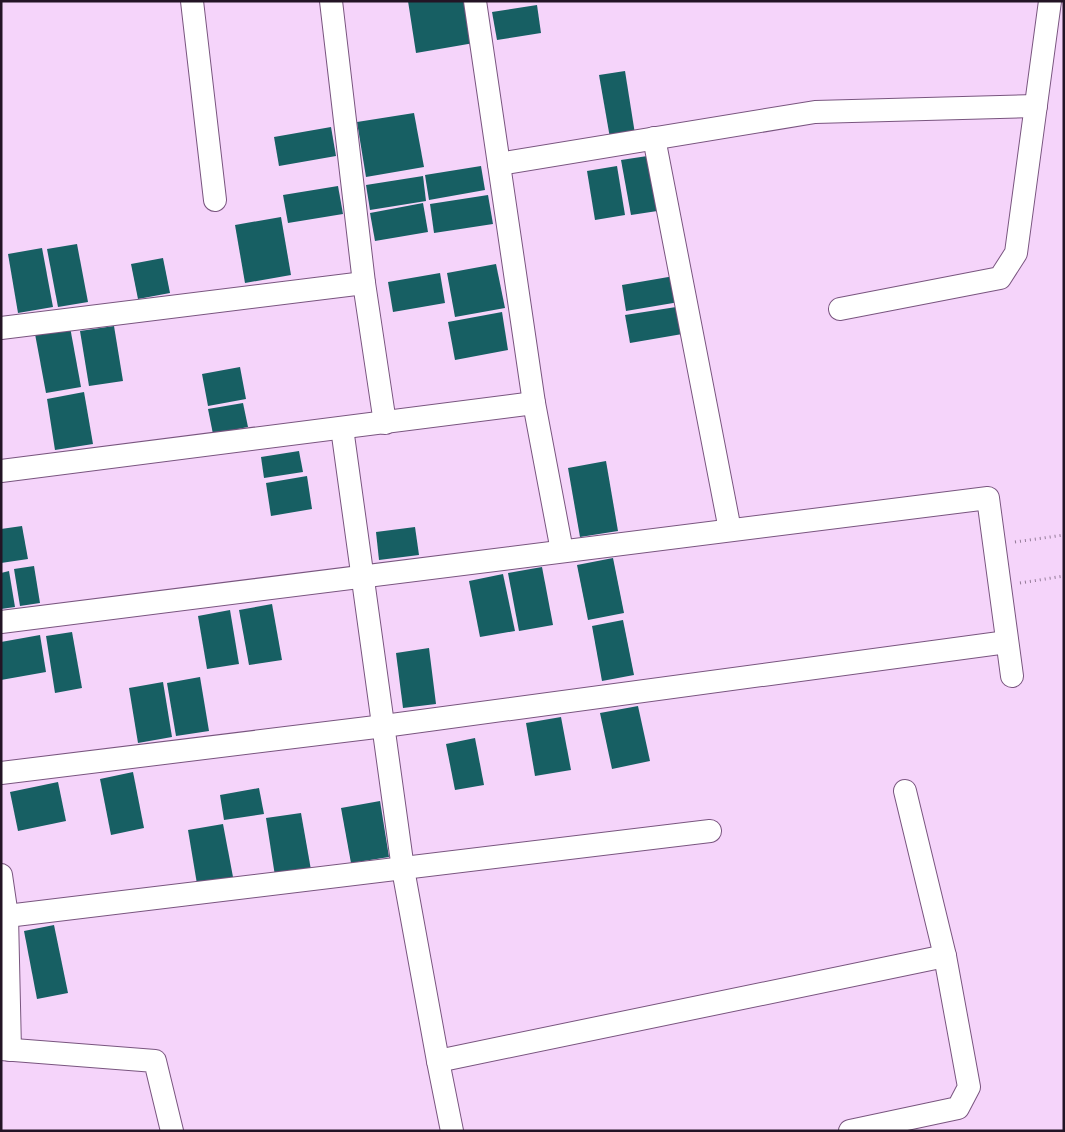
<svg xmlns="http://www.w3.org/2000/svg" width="1065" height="1132" font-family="Signika,sans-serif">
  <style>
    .building { fill: #175f63 }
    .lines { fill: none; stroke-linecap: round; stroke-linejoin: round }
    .minor-casing { stroke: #79557f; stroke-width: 24 }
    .path { stroke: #947c98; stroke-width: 3; stroke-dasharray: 1 4; stroke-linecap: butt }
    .minor { stroke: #fff; stroke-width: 22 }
  </style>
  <rect width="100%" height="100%" fill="#f5d4fa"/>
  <!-- building -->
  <g class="building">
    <polygon points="408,1 467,1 474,43 416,53"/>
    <polygon points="537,5 541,33 497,40 492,12"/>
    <polygon points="625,71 635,134 610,138 599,75"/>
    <polygon points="414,113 424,167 366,177 357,122"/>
    <polygon points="331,127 336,156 279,166 274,137"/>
    <polygon points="654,155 664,210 631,215 621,160"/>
    <polygon points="481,166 485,190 429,200 425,175"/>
    <polygon points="617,166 625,215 595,220 587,171"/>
    <polygon points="423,176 426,201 370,210 366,185"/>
    <polygon points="338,186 343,214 288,223 283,195"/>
    <polygon points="488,195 493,224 434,233 430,204"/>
    <polygon points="423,203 428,232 375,241 370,213"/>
    <polygon points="281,217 291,275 245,283 235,225"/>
    <polygon points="77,244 88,302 58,307 47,249"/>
    <polygon points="42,248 53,307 18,313 8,254"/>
    <polygon points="163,258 170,293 138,299 131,264"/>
    <polygon points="496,264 505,308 455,317 447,273"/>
    <polygon points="440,273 445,303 393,312 388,282"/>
    <polygon points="680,275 685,301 626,311 622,285"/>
    <polygon points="689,305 694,332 630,343 625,315"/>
    <polygon points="502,312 508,350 455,360 448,322"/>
    <polygon points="114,326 123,381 89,386 80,331"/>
    <polygon points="70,327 81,387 46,393 35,334"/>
    <polygon points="240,367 246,399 208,406 202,374"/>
    <polygon points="84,392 93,444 55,450 47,399"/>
    <polygon points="243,403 248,427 213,434 208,409"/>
    <polygon points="299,451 303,472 264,478 261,457"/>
    <polygon points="606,461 618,531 580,537 568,468"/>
    <polygon points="307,476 312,509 271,516 266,483"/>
    <polygon points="22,526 28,559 1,563 1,529"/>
    <polygon points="415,527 419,555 379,560 376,532"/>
    <polygon points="613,558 624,613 588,620 577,565"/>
    <polygon points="34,566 40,603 20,606 14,569"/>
    <polygon points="542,567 553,625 519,631 508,573"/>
    <polygon points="9,571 15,607 1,609 1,573"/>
    <polygon points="503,574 515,631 480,637 469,581"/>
    <polygon points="272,604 282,660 249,665 239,610"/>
    <polygon points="230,610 239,664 207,669 198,616"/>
    <polygon points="623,620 634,675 602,681 592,626"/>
    <polygon points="72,632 82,688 55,693 46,636"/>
    <polygon points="40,635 46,672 1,680 1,642"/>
    <polygon points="429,648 436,704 403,708 396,653"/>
    <polygon points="200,677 209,731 176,736 167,683"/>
    <polygon points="163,682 172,737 138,743 129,688"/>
    <polygon points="638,706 650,761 612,769 600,713"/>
    <polygon points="561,717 571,770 535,776 526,723"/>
    <polygon points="475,738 484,785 455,790 446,744"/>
    <polygon points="133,772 144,828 111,835 100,779"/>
    <polygon points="58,782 66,821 18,831 10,792"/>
    <polygon points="259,788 264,814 224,820 220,795"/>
    <polygon points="380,801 389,857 351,863 341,808"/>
    <polygon points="301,813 311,870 275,876 266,818"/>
    <polygon points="223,824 233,877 197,884 188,830"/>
    <polygon points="54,925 68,993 37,999 24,931"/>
  </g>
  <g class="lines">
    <defs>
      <g id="minor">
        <polyline points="192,1 215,200"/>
        <polyline points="331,1 364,283 385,423"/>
        <polyline points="475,1 534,403 562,551"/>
        <polyline points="654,138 730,530"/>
        <polyline points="499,164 815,112 1036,106"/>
        <polyline points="840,309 1000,278 1016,253 1050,1"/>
        <polyline points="1,328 364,283"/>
        <polyline points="342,428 403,869 438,1061 452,1131"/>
        <polyline points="1,471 534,403"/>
        <polyline points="1,622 988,498 1012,676"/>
        <polyline points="1,773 384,726 1007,642"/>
        <polyline points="1,875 7,916 10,1050"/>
        <polyline points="7,916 710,831"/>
        <polyline points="1,1049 155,1061 172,1131"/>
        <polyline points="438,1061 945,956"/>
        <polyline points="850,1131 958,1108 969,1087 945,956 905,791"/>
      </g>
    </defs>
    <!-- minor casing -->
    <use href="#minor" class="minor-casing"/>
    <!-- path -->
    <g class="path">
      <polyline points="1015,542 1064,535"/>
      <polyline points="1020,583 1064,576"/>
    </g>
    <!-- minor -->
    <use href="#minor" class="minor"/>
  </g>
  <!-- border -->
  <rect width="1065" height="1132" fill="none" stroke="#231425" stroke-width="5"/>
</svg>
